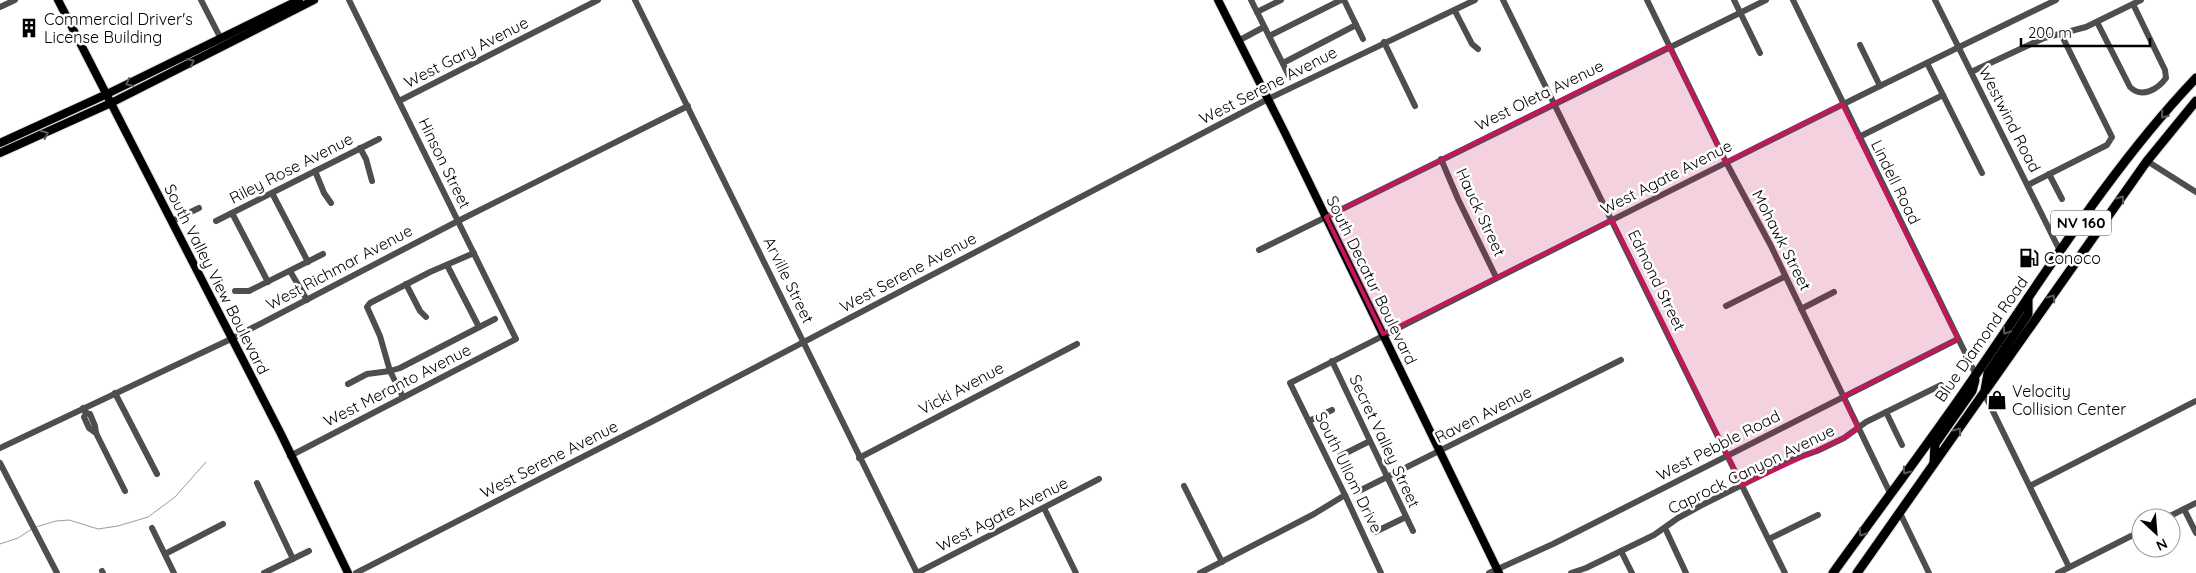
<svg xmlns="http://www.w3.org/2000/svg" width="2196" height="573" font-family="Quicksand,sans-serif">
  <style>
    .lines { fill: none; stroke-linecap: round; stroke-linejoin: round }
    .stream { stroke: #9c9c9c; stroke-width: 1 }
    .major-casing { stroke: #dbdbdb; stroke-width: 10 }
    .highway-casing { stroke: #dbdbdb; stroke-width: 11 }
    .minor { stroke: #4e4e4e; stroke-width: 6 }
    .major { stroke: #000; stroke-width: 8 }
    .highway { stroke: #000; stroke-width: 9 }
    .oneway { stroke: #595959 }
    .marked { fill: #c2185b; fill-opacity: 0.2; stroke: #c2185b; stroke-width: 4; stroke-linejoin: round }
    .labels { text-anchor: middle; stroke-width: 5; stroke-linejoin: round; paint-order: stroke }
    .shield { fill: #fff; stroke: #4c4c4c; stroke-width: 1 }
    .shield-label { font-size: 15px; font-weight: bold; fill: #000 }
    .poi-label { font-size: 16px; fill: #000; stroke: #fff; text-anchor: start }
    .street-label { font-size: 16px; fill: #000; stroke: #fff }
  </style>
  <rect width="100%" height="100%" fill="#fff"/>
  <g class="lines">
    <!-- stream -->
    <g class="stream">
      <polyline points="36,527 56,521 69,520 98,529 118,526 148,517 175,497 206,462"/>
      <polyline points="0,544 18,538 32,529"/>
    </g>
    <defs>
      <g id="major">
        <polyline points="58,0 281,434 348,573"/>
        <polyline points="1218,0 1285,133 1499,573"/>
        <polyline points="0,143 107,94 299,0"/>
        <polyline points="0,153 111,103 314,0"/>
      </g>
      <g id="highway">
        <polyline points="1985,390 1988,373 2028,314 2028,298"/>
        <polyline points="1934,463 1935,444 1972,391 1975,380"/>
        <path d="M1833,573C1881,506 1931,441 1977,373C2045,274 2113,165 2196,78"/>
        <polyline points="1857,573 2147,161 2196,101"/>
      </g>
    </defs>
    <!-- major casing -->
    <use href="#major" class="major-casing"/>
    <!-- highway casing -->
    <use href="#highway" class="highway-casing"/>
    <!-- minor -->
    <g class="minor">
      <polyline points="201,0 221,39"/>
      <polyline points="635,0 917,573"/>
      <polyline points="1251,0 1289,76"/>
      <polyline points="1344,0 1363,39"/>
      <polyline points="1503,0 1785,573"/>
      <polyline points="1647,0 1726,162 1771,246 1890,493"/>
      <polyline points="1734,0 1760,53"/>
      <polyline points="1793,0 1976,375"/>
      <polyline points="1935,0 2060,251"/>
      <polyline points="0,7 15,0"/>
      <polyline points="1455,11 1472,44 1478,49"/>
      <polyline points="1257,12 1281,0"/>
      <path d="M2097,22L2130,87C2142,99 2158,89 2166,78L2165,70L2133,4"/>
      <polyline points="1269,36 1341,0"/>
      <polyline points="1238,41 1264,27"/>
      <polyline points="1384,42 1415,106"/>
      <polyline points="1860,45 1880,86"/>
      <polyline points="1283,63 1356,25"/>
      <polyline points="1927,63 1982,173"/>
      <polyline points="1971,72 2044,38 2086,27 2141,0"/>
      <polyline points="399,101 598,0"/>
      <polyline points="1859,137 1943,95"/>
      <polyline points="360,148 366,159 372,181"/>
      <polyline points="1441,159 1458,199 1496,277"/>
      <polyline points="2147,161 2196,192"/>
      <polyline points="315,171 324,193 331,203"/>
      <polyline points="2049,174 2062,199"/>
      <polyline points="2028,185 2107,145 2112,137 2061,34"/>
      <polyline points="272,193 308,262"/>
      <polyline points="232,213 268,282"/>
      <polyline points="172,221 199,208"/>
      <polyline points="216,221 379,139"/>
      <polyline points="1259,250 1766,0"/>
      <polyline points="447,265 479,327"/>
      <polyline points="290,271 307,300"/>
      <polyline points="406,284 420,311 426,317"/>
      <polyline points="235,291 249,291 323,254"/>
      <polyline points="1726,306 1784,277"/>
      <polyline points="1801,309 1834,292"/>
      <polyline points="1332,361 1413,531"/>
      <polyline points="348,384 367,374 390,371 400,368 495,319"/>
      <polyline points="115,393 157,474"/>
      <polyline points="1984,393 2069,567"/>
      <polyline points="403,397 390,371 380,336 367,307 370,303 430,272 474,253"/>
      <polyline points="83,408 86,413 90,414 95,426 96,433 125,491"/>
      <polyline points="1886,412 1902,445"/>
      <polyline points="86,413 84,417 89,428 96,433"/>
      <polyline points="1309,421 1332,410"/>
      <polyline points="0,448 231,339 458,221 688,106"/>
      <polyline points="290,456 516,339 349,0"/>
      <polyline points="1340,456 1370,441"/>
      <polyline points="859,458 1077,344"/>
      <polyline points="0,463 57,573"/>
      <polyline points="257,483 293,559"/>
      <polyline points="1184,486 1222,562"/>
      <polyline points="2030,486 2196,401"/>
      <polyline points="1357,492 1621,360"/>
      <polyline points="1044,508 1076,573"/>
      <polyline points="2184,509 2196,533"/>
      <polyline points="1900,513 1929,573"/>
      <polyline points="2166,518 2196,503"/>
      <polyline points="152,528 174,573"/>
      <polyline points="1665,528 1686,573"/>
      <polyline points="1375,532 1406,517"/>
      <polyline points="1769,539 1818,515"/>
      <polyline points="1621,551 1632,573"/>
      <polyline points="165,554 223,524"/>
      <polyline points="102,571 103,573"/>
      <polyline points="264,573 309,551"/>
      <polyline points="356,573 653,421 1268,99 1475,0"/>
      <polyline points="917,573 1099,479"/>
      <polyline points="1200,573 1314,514 1345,495"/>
      <path d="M1381,573L1345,495L1290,383C1545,254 1799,124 2056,0"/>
      <polyline points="1489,573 1553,544 1958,339"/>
      <polyline points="1571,573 1586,568 1654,535 1678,518 1700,506 1794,459 1817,451 1844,438 1866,422 1941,385"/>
      <polyline points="2058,573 2141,531"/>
    </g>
    <!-- major -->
    <use href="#major" class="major"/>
    <!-- highway -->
    <use href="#highway" class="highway"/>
  </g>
  <!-- one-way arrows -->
  <defs><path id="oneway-chevron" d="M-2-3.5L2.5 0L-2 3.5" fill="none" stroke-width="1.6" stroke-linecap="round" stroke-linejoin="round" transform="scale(1.25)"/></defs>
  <g class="oneway">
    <use href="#oneway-chevron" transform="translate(191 62) rotate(-27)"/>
    <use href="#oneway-chevron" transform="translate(129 83) rotate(154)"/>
    <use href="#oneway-chevron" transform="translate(2164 115) rotate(129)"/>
    <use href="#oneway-chevron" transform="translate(45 134) rotate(-25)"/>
    <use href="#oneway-chevron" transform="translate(2121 199) rotate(-55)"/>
    <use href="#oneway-chevron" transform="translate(2052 298) rotate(-55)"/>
    <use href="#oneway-chevron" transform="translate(2006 331) rotate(124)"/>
    <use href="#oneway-chevron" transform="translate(1958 431) rotate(-55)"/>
    <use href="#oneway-chevron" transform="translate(1906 471) rotate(126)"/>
    <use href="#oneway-chevron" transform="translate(1862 533) rotate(125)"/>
  </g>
  <!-- marked area -->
  <path class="marked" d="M1669,46L1726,162L1842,104L1958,339L1843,397L1858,428L1844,438L1742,485L1612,220L1383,334L1326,217Z"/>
  <!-- icons -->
  <defs>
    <symbol id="building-bare" viewBox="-9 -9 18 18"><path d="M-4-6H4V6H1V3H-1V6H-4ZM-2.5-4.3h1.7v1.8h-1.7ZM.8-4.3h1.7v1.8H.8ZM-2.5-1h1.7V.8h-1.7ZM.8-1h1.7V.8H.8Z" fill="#000" stroke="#fff" stroke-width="2.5" paint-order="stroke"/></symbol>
    <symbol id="fuel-bare" viewBox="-9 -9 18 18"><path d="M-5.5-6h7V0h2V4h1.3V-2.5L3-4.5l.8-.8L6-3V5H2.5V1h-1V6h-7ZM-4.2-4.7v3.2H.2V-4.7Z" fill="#000" stroke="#fff" stroke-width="2.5" paint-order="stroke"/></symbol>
    <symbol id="shop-bare" viewBox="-9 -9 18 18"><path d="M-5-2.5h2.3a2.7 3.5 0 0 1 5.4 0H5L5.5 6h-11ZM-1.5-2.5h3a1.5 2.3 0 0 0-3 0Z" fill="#000" stroke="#fff" stroke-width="2.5" paint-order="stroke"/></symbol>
  </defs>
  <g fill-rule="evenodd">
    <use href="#building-bare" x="15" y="14" width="28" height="28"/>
    <use href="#fuel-bare" x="2015" y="244" width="28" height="28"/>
    <use href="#shop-bare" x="1983" y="386" width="28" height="28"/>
  </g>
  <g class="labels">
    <!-- shield labels -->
    <rect class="shield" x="2051" y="210.5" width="60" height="25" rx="4"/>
    <g class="shield-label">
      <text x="2081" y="228">NV 160</text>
    </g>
    <!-- poi labels -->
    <g class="poi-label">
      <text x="44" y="25">Commercial Driver's<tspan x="44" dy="18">License Building</tspan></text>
      <text x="2044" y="264">Conoco</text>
      <text x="2012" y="397">Velocity<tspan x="2012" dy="18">Collision Center</tspan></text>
    </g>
    <!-- street labels -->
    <g class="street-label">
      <text transform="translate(466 52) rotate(-27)" y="6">West Gary Avenue</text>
      <text transform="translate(1268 85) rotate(-27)" y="6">West Serene Avenue</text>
      <text transform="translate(1539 95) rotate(-26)" y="6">West Oleta Avenue</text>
      <text transform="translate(2010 119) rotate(63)" y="6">Westwind Road</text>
      <text transform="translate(445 163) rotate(64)" y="6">Hinson Street</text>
      <text transform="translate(291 168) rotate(-27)" y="6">Riley Rose Avenue</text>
      <text transform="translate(1666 177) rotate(-27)" y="6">West Agate Avenue</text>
      <text transform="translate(1896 182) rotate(64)" y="6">Lindell Road</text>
      <text transform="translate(1481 212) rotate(65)" y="6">Hauck Street</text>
      <text transform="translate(1782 240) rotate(63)" y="6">Mohawk Street</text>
      <text transform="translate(339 267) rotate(-28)" y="6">West Richmar Avenue</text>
      <text transform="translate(908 272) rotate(-28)" y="6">West Serene Avenue</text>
      <text transform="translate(217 279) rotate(63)" y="6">South Valley View Boulevard</text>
      <text transform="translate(789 280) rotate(64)" y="6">Arville Street</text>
      <text transform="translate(1372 280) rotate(64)" y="6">South Decatur Boulevard</text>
      <text transform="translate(1657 280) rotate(64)" y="6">Edmond Street</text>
      <text transform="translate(1981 339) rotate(-55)" y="6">Blue Diamond Road</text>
      <text transform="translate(397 385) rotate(-27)" y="6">West Meranto Avenue</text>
      <text transform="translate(961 388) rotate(-28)" y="6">Vicki Avenue</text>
      <text transform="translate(1483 414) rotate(-27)" y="6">Raven Avenue</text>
      <text transform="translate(1385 441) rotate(65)" y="6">Secret Valley Street</text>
      <text transform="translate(1718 445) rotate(-27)" y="6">West Pebble Road</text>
      <text transform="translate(549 459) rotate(-27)" y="6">West Serene Avenue</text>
      <text transform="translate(1751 469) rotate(-26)" y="6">Caprock Canyon Avenue</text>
      <text transform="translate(1349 472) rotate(64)" y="6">South Ullom Drive</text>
      <text transform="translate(1002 514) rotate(-27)" y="6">West Agate Avenue</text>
    </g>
  </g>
  <!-- north arrow -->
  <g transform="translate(2156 533) rotate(154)"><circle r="24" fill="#ffffff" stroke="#999999"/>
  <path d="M0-4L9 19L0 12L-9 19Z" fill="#000000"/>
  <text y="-8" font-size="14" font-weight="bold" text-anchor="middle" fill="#000000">N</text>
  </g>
  <!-- scale -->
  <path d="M2021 38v8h129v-8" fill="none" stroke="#000000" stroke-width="2.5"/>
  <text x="2028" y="38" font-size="15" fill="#000000" stroke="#ffffff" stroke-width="4" paint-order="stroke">200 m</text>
</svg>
